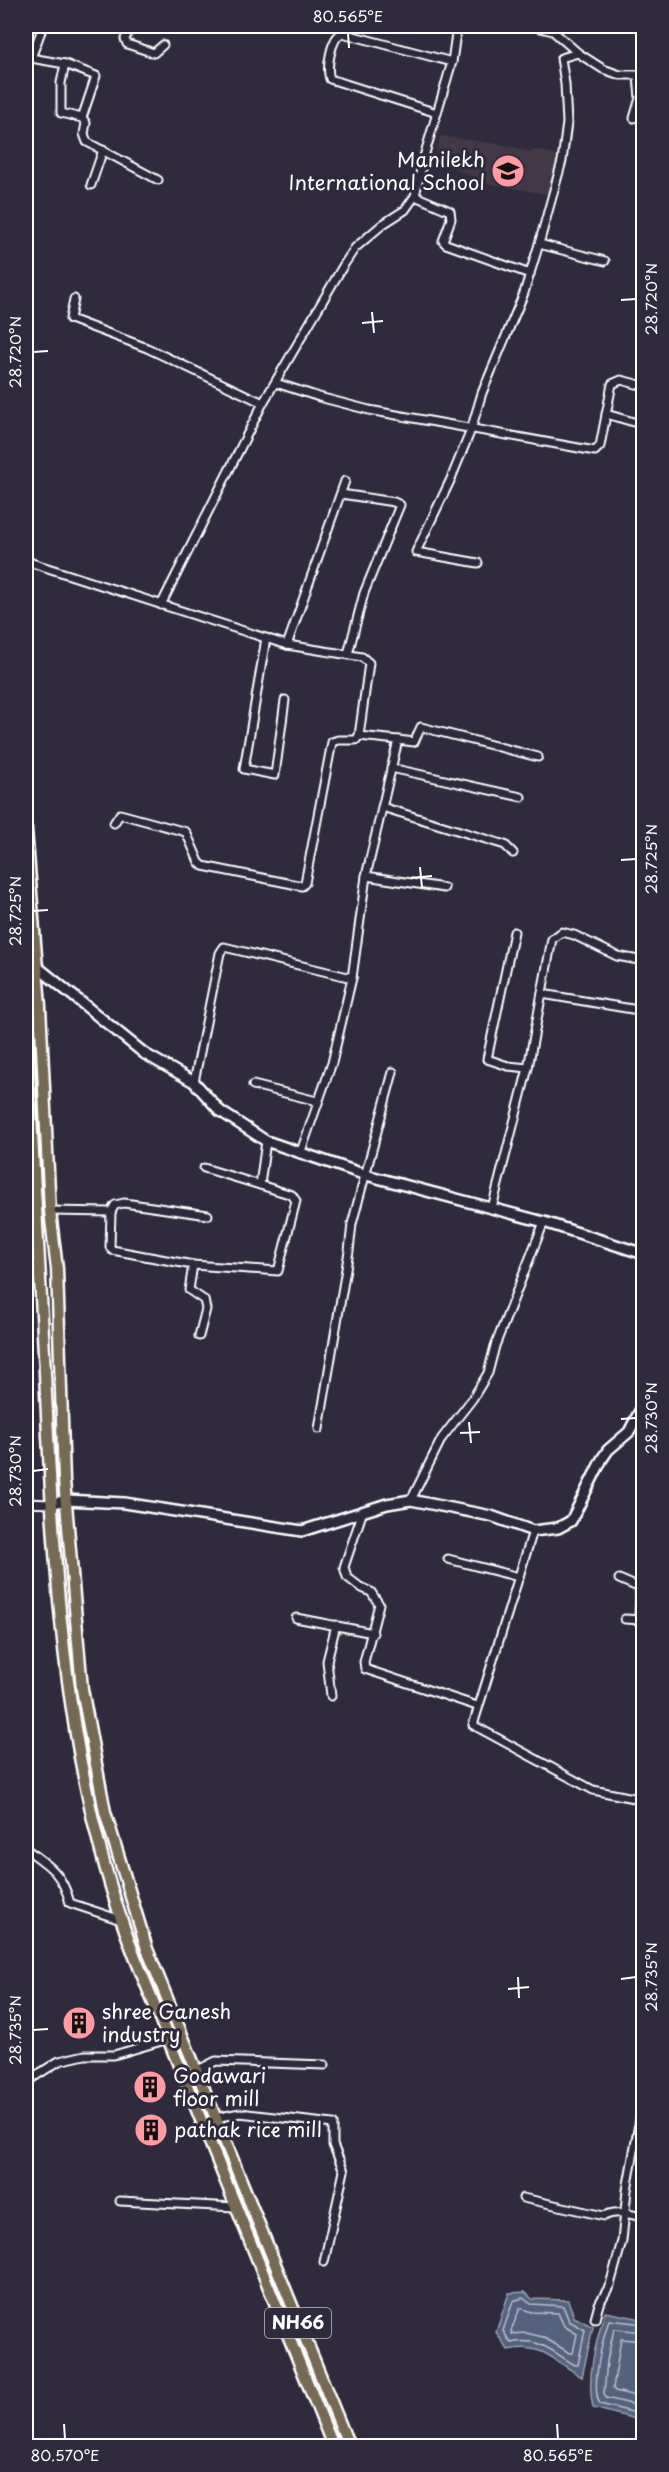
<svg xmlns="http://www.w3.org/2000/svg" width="669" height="2472" font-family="'Playpen Sans',sans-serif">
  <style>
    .built { fill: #423846 }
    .water { fill: #55627e; stroke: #99a1b2; stroke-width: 1.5 }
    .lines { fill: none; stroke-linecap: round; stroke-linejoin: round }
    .shore { stroke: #bbc0cb; stroke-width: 1.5 }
    .minor-casing { stroke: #fff; stroke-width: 11 }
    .secondary-casing { stroke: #fff; stroke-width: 14 }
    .trunk-casing { stroke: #fff; stroke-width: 15 }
    .minor { stroke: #2f2a3d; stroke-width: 7 }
    .secondary { stroke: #2f2a3d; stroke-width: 9 }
    .trunk { stroke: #776a54; stroke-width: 10 }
    .ticks { fill: none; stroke: #fff; stroke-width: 2 }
    .labels { text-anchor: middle; stroke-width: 6; stroke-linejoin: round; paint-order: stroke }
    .shield { fill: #2f2a3d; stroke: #c1bfc5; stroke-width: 1.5 }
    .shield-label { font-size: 18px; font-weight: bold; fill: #fff }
    .poi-label { font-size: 20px; fill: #fff; stroke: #2f2a3d; text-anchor: start }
    .neatline { fill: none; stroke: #fff; stroke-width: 2 }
    .ticks-label { font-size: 15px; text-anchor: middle; fill: #fff }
  </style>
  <rect width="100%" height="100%" fill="#2f2a3d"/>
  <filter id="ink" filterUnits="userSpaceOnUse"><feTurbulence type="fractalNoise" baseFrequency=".0167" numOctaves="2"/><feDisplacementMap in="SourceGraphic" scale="12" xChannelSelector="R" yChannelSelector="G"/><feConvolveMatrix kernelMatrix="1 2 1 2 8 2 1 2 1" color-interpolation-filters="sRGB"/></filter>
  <g filter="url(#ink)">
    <!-- built -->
    <polygon class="built" points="440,136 500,144 529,151 541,150 560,157 551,195 485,183 435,159"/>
    <!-- water -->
    <g class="water">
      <path d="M525,2292L532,2299L568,2300L574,2317L593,2327L582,2377C554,2361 542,2342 508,2350L496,2332L509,2293Z"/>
      <path d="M605,2312L643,2319V2421L593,2408C586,2377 596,2342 605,2312Z"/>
    </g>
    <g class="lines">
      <!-- shore -->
      <g class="shore">
        <path d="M523,2298L531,2304L563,2306L569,2321L585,2330L578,2365H575C551,2351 540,2337 511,2343L503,2331L513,2301Z"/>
        <polygon points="520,2308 531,2312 558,2313 564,2326 577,2334 573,2353 570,2353 543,2337 526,2333 512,2334 511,2331"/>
        <path d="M644,2324L609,2320C603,2339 590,2387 600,2404L644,2415"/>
        <polyline points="644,2332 614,2329 607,2361 604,2393 606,2398 644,2407"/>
        <polyline points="644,2341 621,2339 613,2388 615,2391 644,2398"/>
      </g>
      <defs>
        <g id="minor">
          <polyline points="131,26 125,39 127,44 154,53 163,45"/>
          <polyline points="532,26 553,31 578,53 603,69 620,75 644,75"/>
          <polyline points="26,58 31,58 43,26"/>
          <polyline points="31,58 65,64 61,83 61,113 82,118 86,123 84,134 87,142 158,180"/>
          <polyline points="65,64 96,76 82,118"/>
          <path d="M437,113L330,79C326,68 331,38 342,33L452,62"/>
          <polyline points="634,118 640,98 638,77"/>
          <polyline points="91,185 103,150"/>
          <polyline points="415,196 450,211 451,219 443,241 446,244 530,274"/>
          <polyline points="539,244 605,261"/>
          <polyline points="74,299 70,319 147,348 263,403"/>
          <polyline points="276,383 319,397 369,410 595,451 600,446 612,384 621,380 644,386"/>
          <polyline points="606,414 644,425"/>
          <polyline points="341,494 394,502 400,505 364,593 348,654"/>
          <polyline points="26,561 287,645 362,657 369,663 359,736 398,740 366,876 352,978 224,947 220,953 194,1082"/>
          <polyline points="478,563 416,552 450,481 471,430 482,393 524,293 539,244 562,161 567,123 565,84 561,58 578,53"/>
          <polyline points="161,605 263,403 343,266 355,248 383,224 405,210 415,196 423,160 452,62 457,26"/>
          <polyline points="266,638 244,769 275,775 285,700"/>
          <polyline points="287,645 345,481"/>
          <polyline points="398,740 414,742 421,727 538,757"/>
          <polyline points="391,768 521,797"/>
          <polyline points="382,807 505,845 513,853"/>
          <polyline points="114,823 120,814 186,832 199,862 203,866 302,886 305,883 332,742 338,740 356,740 359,736"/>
          <polyline points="366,876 444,888"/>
          <polyline points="542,994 644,1011"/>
          <polyline points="528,1068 552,939 562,932 574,935 617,956 644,961"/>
          <polyline points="253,1085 317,1101"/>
          <polyline points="300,1154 332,1063 352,978"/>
          <polyline points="204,1168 260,1185"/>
          <polyline points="492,1208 528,1068 508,1066 487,1059 514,932"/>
          <polyline points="50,1211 111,1212 115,1205 124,1203 208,1215"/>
          <polyline points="111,1212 110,1247 112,1250 193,1265 278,1271 296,1201 292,1195 260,1185 266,1141"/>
          <polyline points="193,1265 189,1290 204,1300 206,1309 199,1336"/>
          <polyline points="319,1429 349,1251 352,1224 393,1072"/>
          <polyline points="411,1500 442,1438 473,1398 488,1373 495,1346 544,1222"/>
          <polyline points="26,1503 51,1504"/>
          <polyline points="363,1511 344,1567 347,1577 360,1587 371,1592 379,1604 364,1662 365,1669 477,1706"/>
          <polyline points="533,1531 473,1725 593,1790 644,1800"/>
          <polyline points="448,1559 519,1577"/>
          <polyline points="619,1579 640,1588 639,1620"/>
          <polyline points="296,1618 373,1633"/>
          <polyline points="625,1619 641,1620"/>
          <polyline points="331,1696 327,1661 336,1625"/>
          <path d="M26,1849C50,1866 62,1873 70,1903L121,1920"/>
          <polyline points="196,2071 216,2061 325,2065"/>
          <polyline points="26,2082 59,2061 85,2055 114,2055 182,2035"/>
          <polyline points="215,2118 240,2113 333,2124 333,2145 344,2171 324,2262"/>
          <path d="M523,2198L604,2216C617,2209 630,2215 644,2217"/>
          <polyline points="120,2201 235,2207"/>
          <polyline points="595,2319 599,2304 610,2285 622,2241 627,2190 644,2096"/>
        </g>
        <g id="secondary">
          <polyline points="35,965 145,1054 194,1082 220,1111 266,1141 366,1175 544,1222 644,1254"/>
          <polyline points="51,1504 66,1500 124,1503 302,1531 387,1504 411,1500 491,1516 533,1531 558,1528 571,1521 602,1459 608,1450 629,1432 644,1403"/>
        </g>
        <g id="trunk">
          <polyline points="26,829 40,1006 50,1211 57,1269 64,1480 82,1689 105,1812 147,1949 349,2446"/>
          <path d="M26,1010C31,1131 39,1252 45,1373C54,1568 63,1768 133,1952L333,2446"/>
        </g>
      </defs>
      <!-- minor casing -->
      <use href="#minor" class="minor-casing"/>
      <!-- secondary casing -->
      <use href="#secondary" class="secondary-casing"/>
      <!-- trunk casing -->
      <use href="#trunk" class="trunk-casing"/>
      <!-- minor -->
      <use href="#minor" class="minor"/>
      <!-- secondary -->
      <use href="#secondary" class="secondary"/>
      <!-- trunk -->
      <use href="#trunk" class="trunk"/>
    </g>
  </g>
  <!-- ticks -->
  <path class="ticks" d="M348,33L349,48M621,300L636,299M372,312L374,333M362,323L383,321M33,352L48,351M621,860L636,859M420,867L422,888M411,878L432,876M33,911L48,910M621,1419L636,1418M469,1422L471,1443M460,1433L480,1432M33,1471L48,1469M518,1977L519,1998M621,1979L636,1977M508,1989L529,1987M33,2030L48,2029M64,2424L65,2439M557,2424L558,2439"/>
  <!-- icons -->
  <defs>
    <symbol id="school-disc" viewBox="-11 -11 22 22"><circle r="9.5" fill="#ff9aa2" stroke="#2f2a3d"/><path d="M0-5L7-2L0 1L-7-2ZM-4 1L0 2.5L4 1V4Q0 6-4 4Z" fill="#111"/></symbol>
    <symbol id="building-disc" viewBox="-11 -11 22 22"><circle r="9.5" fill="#ff9aa2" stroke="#2f2a3d"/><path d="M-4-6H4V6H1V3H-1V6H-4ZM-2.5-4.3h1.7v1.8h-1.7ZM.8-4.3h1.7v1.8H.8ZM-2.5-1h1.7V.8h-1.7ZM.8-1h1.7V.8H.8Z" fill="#111"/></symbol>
  </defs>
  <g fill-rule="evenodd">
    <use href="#school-disc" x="489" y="152" width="38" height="38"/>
    <use href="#building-disc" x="60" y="2004" width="38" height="38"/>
    <use href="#building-disc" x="131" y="2068" width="38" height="38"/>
    <use href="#building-disc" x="132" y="2111" width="38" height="38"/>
  </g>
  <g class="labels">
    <!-- shield labels -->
    <rect class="shield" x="265" y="2308" width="66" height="30" rx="4.5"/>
    <g class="shield-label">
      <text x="298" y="2329">NH66</text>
    </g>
    <!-- poi labels -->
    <g class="poi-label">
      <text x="485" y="167" text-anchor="end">Manilekh<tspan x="485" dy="23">International School</tspan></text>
      <text x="102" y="2019">shree Ganesh<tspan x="102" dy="23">industry</tspan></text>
      <text x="173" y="2083">Godawari<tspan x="173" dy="23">floor mill</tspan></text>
      <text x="174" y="2137">pathak rice mill</text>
    </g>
  </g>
  <!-- margin -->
  <rect width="669" height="2472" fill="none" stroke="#2f2a3d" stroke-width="66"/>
  <rect x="33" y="33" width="603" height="2406" class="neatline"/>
  <g class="ticks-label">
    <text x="348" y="22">80.565°E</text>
    <text transform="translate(652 299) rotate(-90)" y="5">28.720°N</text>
    <text transform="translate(16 352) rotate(-90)" y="5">28.720°N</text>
    <text transform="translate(652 859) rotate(-90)" y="5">28.725°N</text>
    <text transform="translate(16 911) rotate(-90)" y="5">28.725°N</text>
    <text transform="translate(652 1418) rotate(-90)" y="5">28.730°N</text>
    <text transform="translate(16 1471) rotate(-90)" y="5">28.730°N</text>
    <text transform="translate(652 1977) rotate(-90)" y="5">28.735°N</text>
    <text transform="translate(16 2030) rotate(-90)" y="5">28.735°N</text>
    <text x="65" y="2461">80.570°E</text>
    <text x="558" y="2461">80.565°E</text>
  </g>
</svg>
